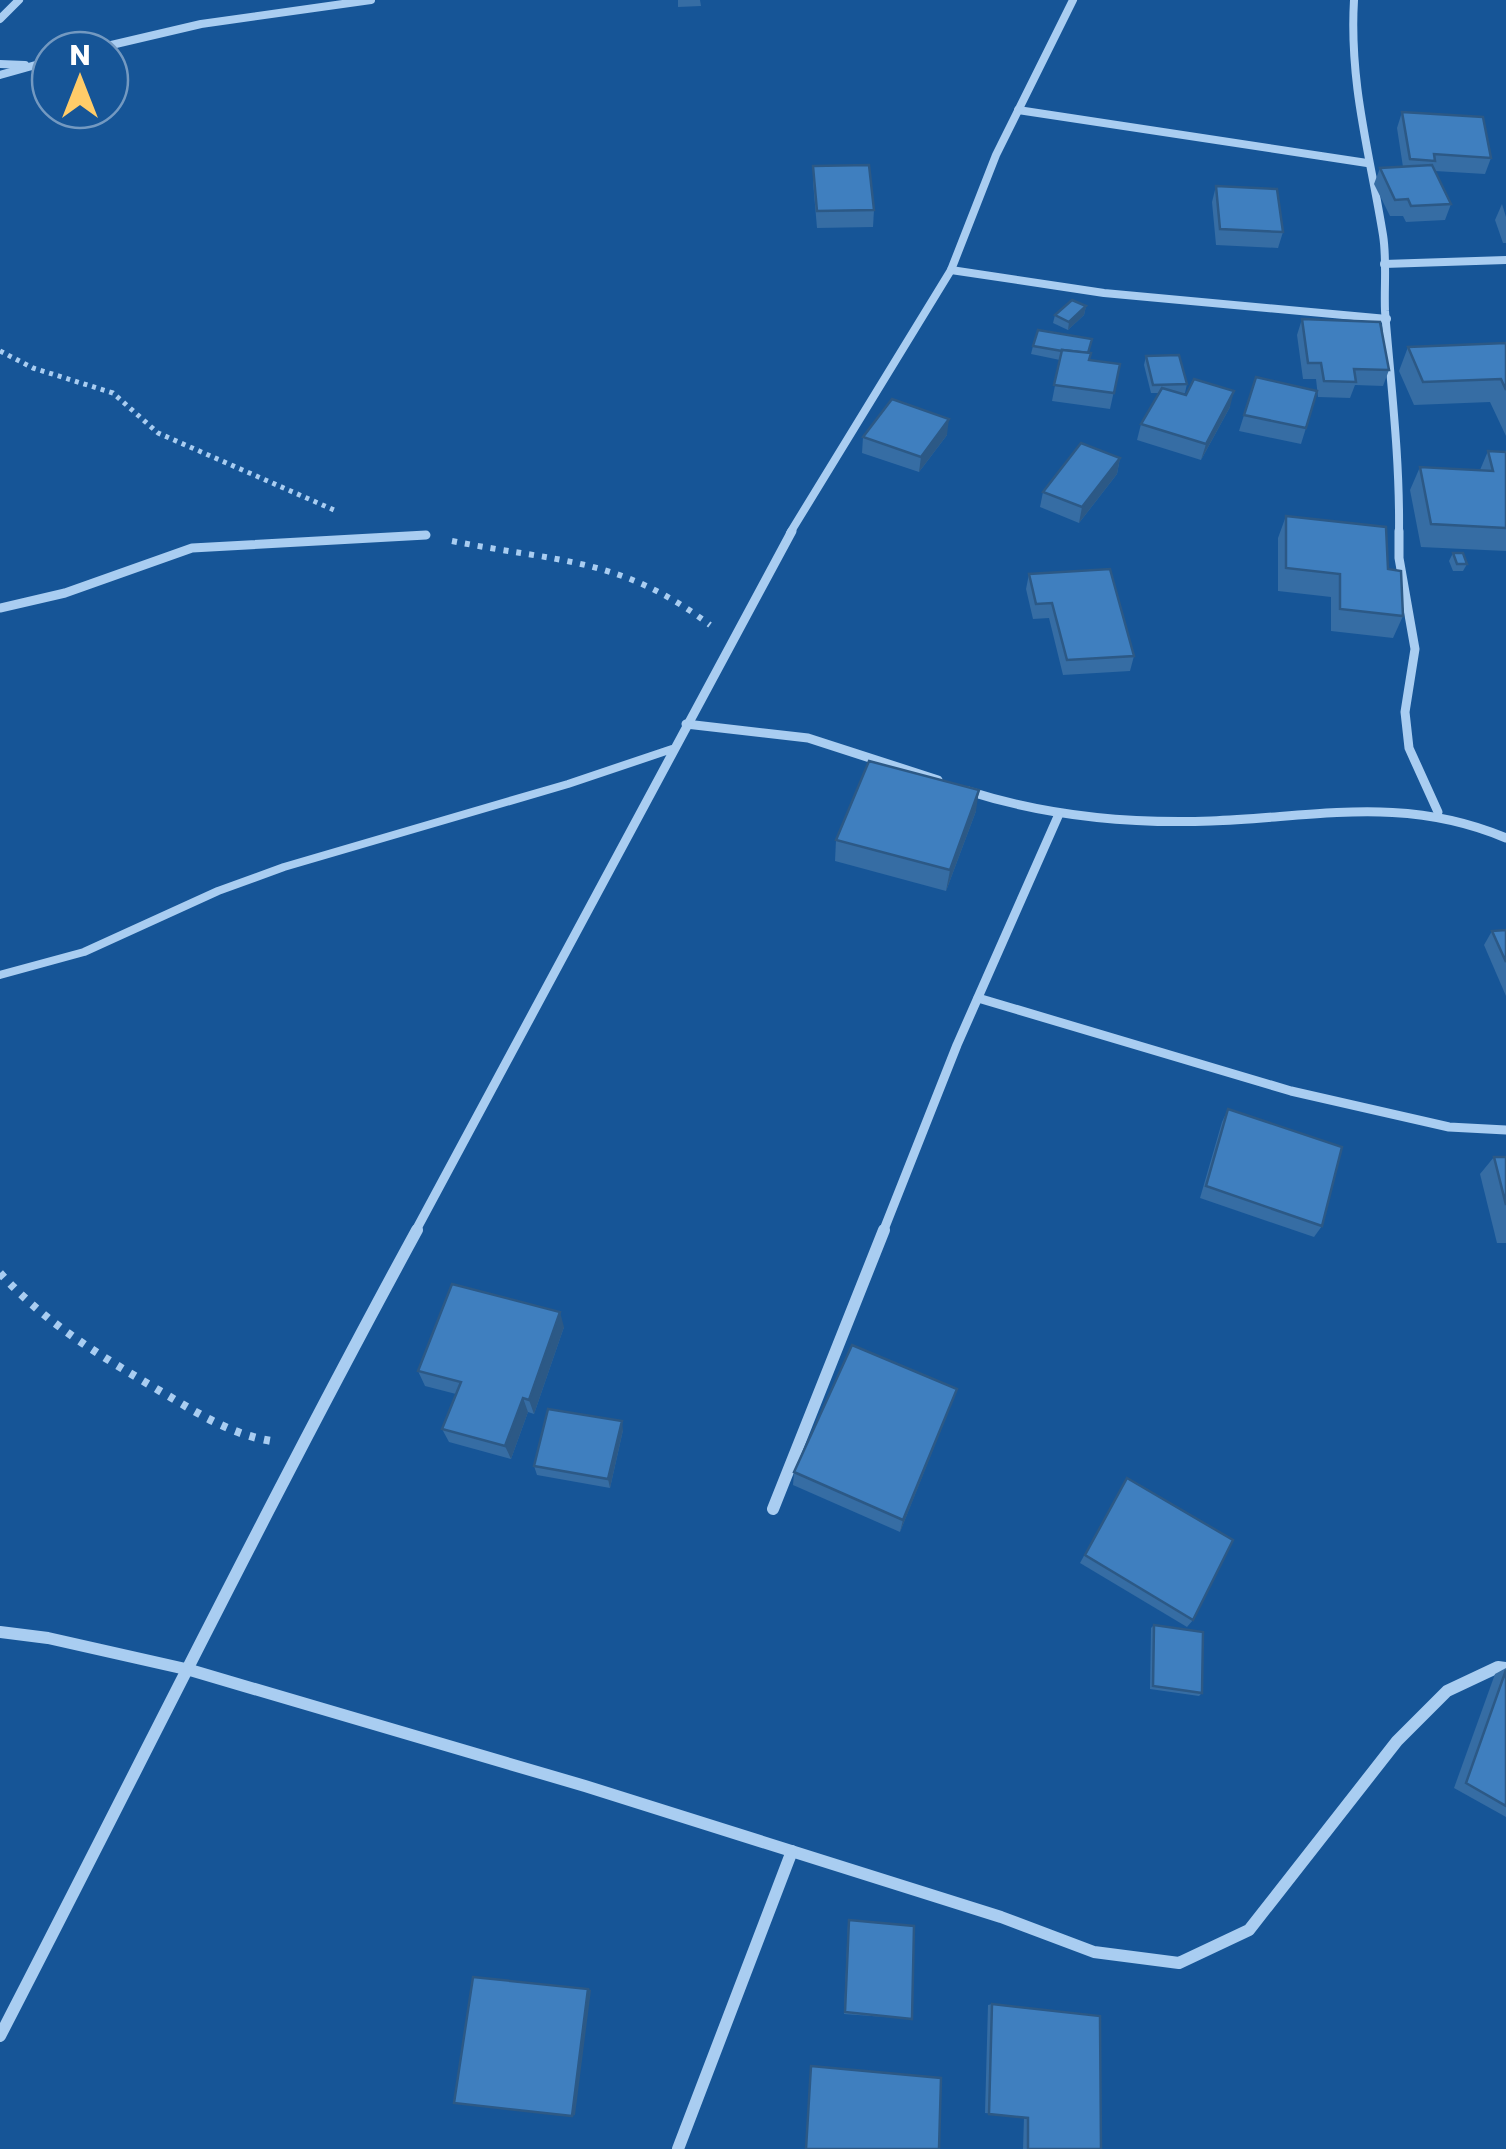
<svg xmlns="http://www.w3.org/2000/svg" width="1506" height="2149" font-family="Poppins,sans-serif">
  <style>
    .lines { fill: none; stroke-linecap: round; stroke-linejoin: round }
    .path-far2 { stroke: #a9cdf1; stroke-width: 5; stroke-dasharray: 4 5; stroke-linecap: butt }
    .path-far1 { stroke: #a9cdf1; stroke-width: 6; stroke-dasharray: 5 8; stroke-linecap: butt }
    .path { stroke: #a9cdf1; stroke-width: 8; stroke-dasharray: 6 9; stroke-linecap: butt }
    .lane { stroke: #a9cdf1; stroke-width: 8 }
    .street-far2 { stroke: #a9cdf1; stroke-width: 8 }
    .street-far1 { stroke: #a9cdf1; stroke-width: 9 }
    .street { stroke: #a9cdf1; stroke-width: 12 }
    .wall { fill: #366da4 }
    .shaded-wall { fill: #2c5986 }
    .building { fill: #3f7fbf; stroke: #2c5986; stroke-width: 2.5 }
  </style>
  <rect width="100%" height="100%" fill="#165597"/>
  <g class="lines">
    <!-- path-far2 -->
    <polyline class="path-far2" points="0,351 33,368 113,393 158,433 334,510"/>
    <!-- path-far1 -->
    <path class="path-far1" d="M452,541C556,562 621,557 710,625"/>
    <!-- path -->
    <path class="path" d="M0,1273C46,1324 101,1356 160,1391C196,1412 229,1434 271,1441"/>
    <!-- lane -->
    <polyline class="lane" points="0,975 84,952 218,891 284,867 568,784 672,749"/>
    <!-- street-far2 -->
    <g class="street-far2">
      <path d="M1354,0C1349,84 1370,154 1383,235C1387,260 1384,286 1385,311C1391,386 1400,459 1399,533"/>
      <polyline points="0,19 19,0"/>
      <polyline points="90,50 201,24 371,0"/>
      <polyline points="0,64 25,65"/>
      <polyline points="0,75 50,61"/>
      <polyline points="1018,110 1367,163"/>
      <polyline points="1384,264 1506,260"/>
      <polyline points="951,270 1104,293 1387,319"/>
      <polyline points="790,533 951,270 996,155 1073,0"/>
    </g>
    <!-- street-far1 -->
    <g class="street-far1">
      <polyline points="1399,531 1399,558 1415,649 1405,712 1409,748 1438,812"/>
      <polyline points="0,608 65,593 192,548 426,535"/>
      <polyline points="686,724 808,738 938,780"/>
      <path d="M968,791C1047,816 1128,824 1211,821C1316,817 1405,795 1506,838"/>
      <polyline points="978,998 1291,1091 1449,1127 1506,1130"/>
      <polyline points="415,1232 792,531"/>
      <polyline points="883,1232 957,1045 1059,814"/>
    </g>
    <!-- street -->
    <g class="street">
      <polyline points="773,1509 884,1230"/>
      <polyline points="0,1632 48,1638 190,1670 585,1786 1001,1917 1094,1952 1179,1963 1249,1930 1397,1741 1447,1691 1498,1667 1506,1668"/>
      <path d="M0,2036C139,1767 272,1496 417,1230"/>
      <polyline points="678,2149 792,1851"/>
    </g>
  </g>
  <!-- wall -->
  <g class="wall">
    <polygon points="678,0 700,0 701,6 678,7"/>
    <polygon points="1402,112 1491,158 1485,174 1435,171 1451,204 1445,220 1406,222 1403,216 1390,216 1374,184 1380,168 1403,167 1397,128"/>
    <polygon points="813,166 874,210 873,227 817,228 813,182"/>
    <polygon points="1216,186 1283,232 1278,248 1216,245 1212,202"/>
    <polygon points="1502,204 1506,217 1506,243 1503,243 1495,220"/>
    <polygon points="1086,306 1084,315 1068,330 1053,323 1055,315"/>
    <polygon points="1302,319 1389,370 1383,386 1355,385 1350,398 1318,397 1316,379 1303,379 1297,335"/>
    <polygon points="1506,343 1506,436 1490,402 1414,405 1399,371 1408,347"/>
    <polygon points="1033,346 1089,353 1089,360 1120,364 1110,409 1052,401 1060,360 1031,354"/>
    <polygon points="1146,356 1187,384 1185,393 1178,393 1230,407 1201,460 1137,440 1141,424 1159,393 1151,393 1144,365"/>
    <polygon points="1256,377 1306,428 1301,444 1239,431"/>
    <polygon points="947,435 919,472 862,453 863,437"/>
    <polygon points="1488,451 1506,452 1506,551 1421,547 1410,490 1420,467 1480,470"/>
    <polygon points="1120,458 1117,474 1079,523 1040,507 1043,492"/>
    <polygon points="1286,516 1388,569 1403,616 1393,638 1331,631 1331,597 1278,591 1278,538"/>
    <polygon points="1453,553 1467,564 1463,571 1453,571 1449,561"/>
    <polygon points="1029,574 1134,656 1130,671 1063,675 1049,618 1033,619 1026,589"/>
    <polygon points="976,811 946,891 835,861 836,840"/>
    <polygon points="1506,930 1506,996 1484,945 1492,931"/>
    <polygon points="1228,1109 1322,1226 1314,1237 1200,1198 1222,1122"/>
    <polygon points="1494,1157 1506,1157 1506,1243 1497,1243 1480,1174"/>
    <polygon points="564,1327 534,1414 528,1412 511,1459 449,1442 442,1429 456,1394 425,1386 418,1371"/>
    <polygon points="952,1402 900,1532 793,1485 794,1472"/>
    <polygon points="623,1430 610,1488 537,1475 534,1466"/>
    <polygon points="1122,1487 1193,1620 1187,1627 1080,1563"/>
    <polygon points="1154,1625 1202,1693 1199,1696 1150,1689 1151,1628"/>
    <polygon points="1506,1668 1506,1817 1454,1788 1495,1674"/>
    <polygon points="849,1920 912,2019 844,2014 848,1923"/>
    <polygon points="992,2004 1101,2149 1023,2149 1024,2117 985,2113 988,2005"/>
  </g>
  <!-- shaded-wall -->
  <g class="shaded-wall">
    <polygon points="1086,306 1084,315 1068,330 1069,322"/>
    <polygon points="1234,391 1230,407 1201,460 1206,444"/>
    <polygon points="949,419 947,435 919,472 921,457"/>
    <polygon points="1120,458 1117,474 1079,523 1082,507"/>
    <polygon points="979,790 976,811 946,891 950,870"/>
    <polygon points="560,1312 564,1327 534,1414 529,1400"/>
    <polygon points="957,1389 952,1402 900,1532 903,1520"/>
    <polygon points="523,1398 528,1412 511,1459 505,1446"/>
    <polygon points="622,1421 623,1430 610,1488 608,1479"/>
    <polygon points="588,1989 591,1990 575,2115 572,2116"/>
  </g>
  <!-- building -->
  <g class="building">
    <polygon points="1402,112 1483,117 1491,158 1434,154 1435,161 1410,159"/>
    <polygon points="869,165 874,210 817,211 813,166"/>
    <polygon points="1432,165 1451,204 1411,206 1408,199 1395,200 1380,168"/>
    <polygon points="1216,186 1277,189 1283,232 1220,229"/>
    <polygon points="1072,300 1086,306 1069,322 1055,315"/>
    <polygon points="1302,319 1380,322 1389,370 1354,369 1356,382 1324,381 1321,363 1308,363"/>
    <polygon points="1038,330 1092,339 1088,353 1062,350 1062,351 1033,346"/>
    <polygon points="1506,343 1506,390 1501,379 1423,382 1408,347"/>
    <polygon points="1062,350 1091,353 1089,360 1120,364 1114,393 1054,385"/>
    <polygon points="1179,355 1187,384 1153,385 1146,356"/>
    <polygon points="1256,377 1317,391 1306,428 1244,415"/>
    <polygon points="1194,379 1234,391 1206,444 1141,424 1162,388 1186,395"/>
    <polygon points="892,399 949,419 921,457 863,437"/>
    <polygon points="1081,443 1120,458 1082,507 1043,492"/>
    <polygon points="1488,451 1506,452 1506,528 1431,524 1420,467 1493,471"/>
    <polygon points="1286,516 1386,527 1388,569 1401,571 1403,616 1340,609 1340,574 1286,568"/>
    <polygon points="1453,553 1463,553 1467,564 1457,564"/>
    <polygon points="1110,569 1134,656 1067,660 1052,603 1036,604 1029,574"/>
    <polygon points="869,761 979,790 950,870 836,840"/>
    <polygon points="1506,930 1506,962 1492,931"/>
    <polygon points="1228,1109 1342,1147 1322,1226 1206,1186"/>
    <polygon points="1494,1157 1506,1157 1506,1205"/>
    <polygon points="452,1284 560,1312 529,1400 523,1398 505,1446 442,1429 461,1382 418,1371"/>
    <polygon points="852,1345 957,1389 903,1520 794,1472"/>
    <polygon points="548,1409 622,1421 608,1479 534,1466"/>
    <polygon points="1127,1478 1233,1540 1193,1620 1085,1555"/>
    <polygon points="1154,1625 1203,1632 1202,1693 1153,1686"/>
    <polygon points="1506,1670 1506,1806 1466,1783"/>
    <polygon points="849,1920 914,1926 912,2019 845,2012"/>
    <polygon points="473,1977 588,1989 572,2116 454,2103"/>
    <polygon points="992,2004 1100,2016 1101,2149 1028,2149 1028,2118 989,2114"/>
    <polygon points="811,2066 941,2078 939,2149 806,2149"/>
  </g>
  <!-- north arrow -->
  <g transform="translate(80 80)"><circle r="48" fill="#165597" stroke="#7399c1" stroke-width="2.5"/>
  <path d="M0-8L18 38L0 25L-18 38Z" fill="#ffcc69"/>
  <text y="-15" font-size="28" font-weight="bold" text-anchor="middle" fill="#ffffff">N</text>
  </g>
</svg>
